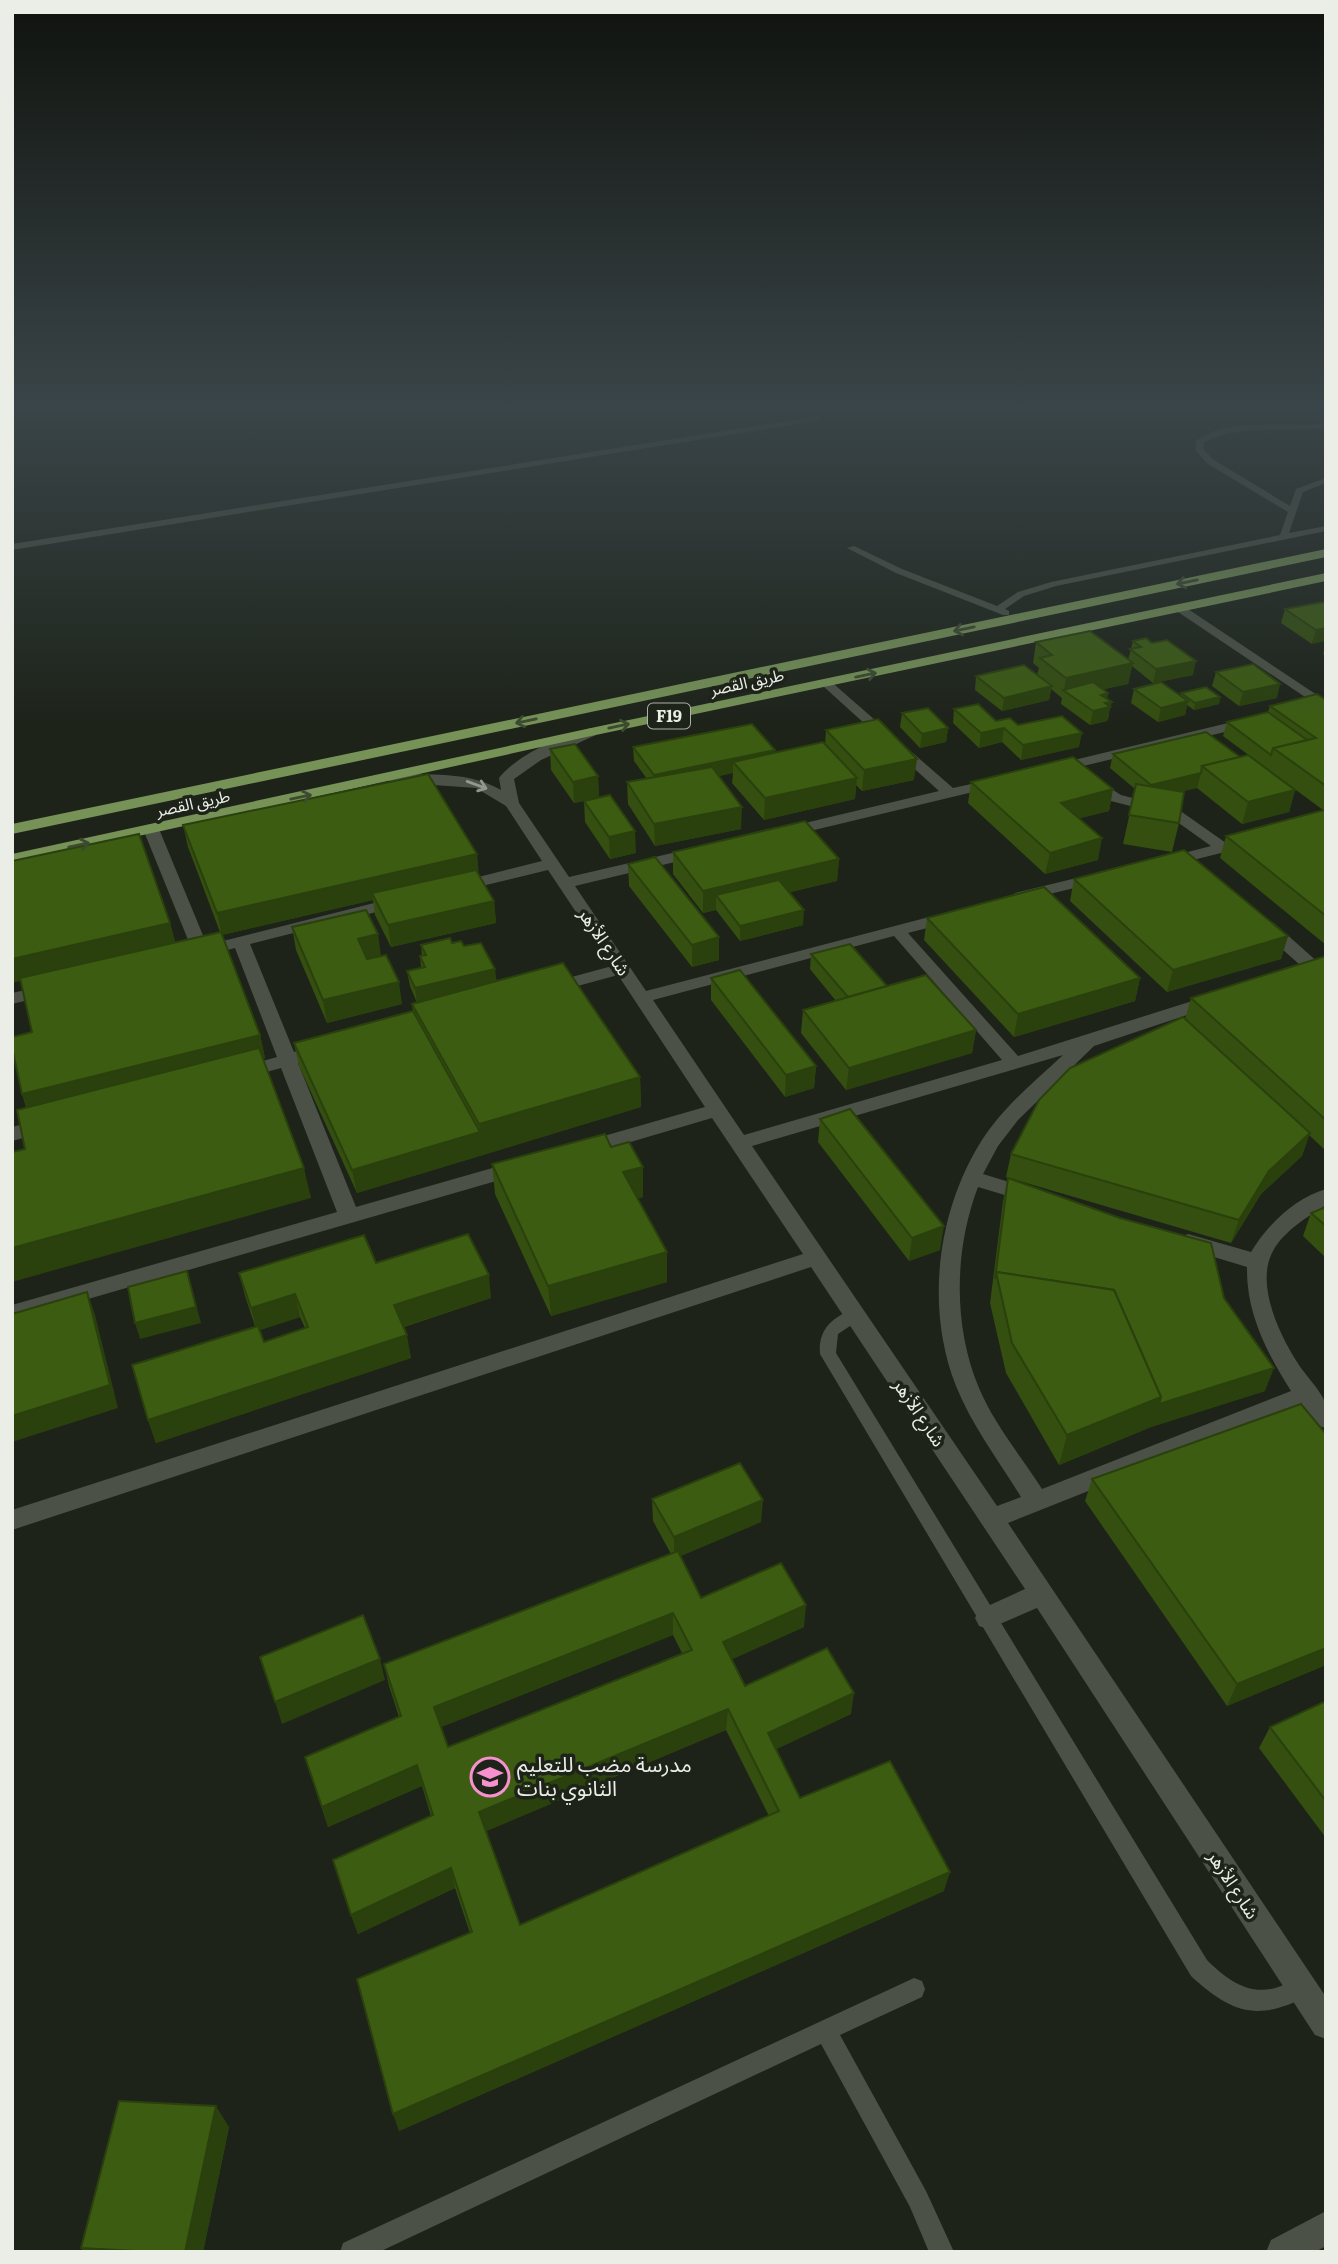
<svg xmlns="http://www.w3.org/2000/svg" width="1338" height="2264" font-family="Literata,'Noto Sans Arabic',serif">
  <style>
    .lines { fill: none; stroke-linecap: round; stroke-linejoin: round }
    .service { fill: #4b5146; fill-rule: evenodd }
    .minor { fill: #4b5146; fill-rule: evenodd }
    .primary { fill: #769257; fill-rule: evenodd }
    .wall { fill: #344f0f; fill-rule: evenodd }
    .shaded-wall { fill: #2a400d }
    .building { fill: #3c5c12; stroke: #2a400d; stroke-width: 2; fill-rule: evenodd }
    .oneway { stroke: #3c4a2f }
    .oneway2 { stroke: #93988e }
    .labels { text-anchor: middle; stroke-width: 7; stroke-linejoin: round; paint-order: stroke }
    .far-street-label { font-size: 16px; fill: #eaeee7; stroke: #1d2319 }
    .shield { fill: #1d2319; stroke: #acb1a9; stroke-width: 2 }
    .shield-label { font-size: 16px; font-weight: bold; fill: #eaeee7 }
    .street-label { font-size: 18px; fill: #eaeee7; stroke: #1d2319 }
    .near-poi-label { font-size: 21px; fill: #eaeee7; stroke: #1d2319; text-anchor: start }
  </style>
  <rect width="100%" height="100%" fill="#1d2319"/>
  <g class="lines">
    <!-- service -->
    <g class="service">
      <polygon points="818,416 821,416 821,420 12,550 12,544"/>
      <path d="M1326,423V427C1285,434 1242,423 1204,442V450L1214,460L1290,506L1296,489L1326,478V483L1303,492L1289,533L1326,526V531L1056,586L1024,596L1005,609L1009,611V615H1003L896,573L847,548L854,546L902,569L997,606L1018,592L1051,582L1280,535L1288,512L1208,464L1196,451V441C1231,415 1285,430 1326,423Z"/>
      <path d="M853,1310L859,1312L861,1316L859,1320L838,1334L836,1353L1207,1960C1227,1980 1251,1998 1281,1986C1288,1983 1294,1979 1301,1976L1309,1979L1312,1987L1309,1995C1259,2022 1232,2014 1191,1976L820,1354C818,1331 831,1317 853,1310Z"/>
      <polygon points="914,1978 922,1981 925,1989 922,1997 840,2035 926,2191 954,2252 929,2252 910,2207 821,2044 379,2252 340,2252 343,2243"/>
    </g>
    <!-- minor -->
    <g class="minor">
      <polygon points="1182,605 1326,701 1326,711 1178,612 1178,606"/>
      <polygon points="828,679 953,788 994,779 1001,783 994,787 785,837 780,835 780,829 939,791 823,686 821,683"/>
      <polygon points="1249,718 1256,722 1254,725 1054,773 1047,769 1049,766"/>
      <path d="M591,728L596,729V735L541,760L514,779L519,803L569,877L698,847L706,852L704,855L575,886L646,991L952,911L958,912L960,916L958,920L908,933L1018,1056L1205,997L1211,996L1220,1001L1217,1005L1094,1046L1018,1120L998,1146L983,1174L1038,1191L1041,1196L1038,1201L1031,1203L978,1187C954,1250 953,1326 979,1388C994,1424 1021,1456 1042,1489L1291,1391C1267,1353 1246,1313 1247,1267L1181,1247L1178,1242L1181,1237L1188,1234L1251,1252C1267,1225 1295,1198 1326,1189V1205C1307,1217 1284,1231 1273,1251C1255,1283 1279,1334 1297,1362C1305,1375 1319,1388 1325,1402C1328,1408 1326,1421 1326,1428L1318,1426L1302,1406L1008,1523L1326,1997V2039L1315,2035L1037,1608L988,1629L979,1626L975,1618L979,1610L1025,1589L811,1267L12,1530V1510L803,1254L712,1118L583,1156L576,1154L573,1149L576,1144L705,1107L618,975L552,993L543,988L546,984L612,966L548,870L457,892L449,887L451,884L542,861L506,806L476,788L391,782L384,778L391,774C428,775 469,771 501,790L499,778C518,754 561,736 591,728ZM894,936L1002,1060L744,1135L653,1000ZM1063,1055C1035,1081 1003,1107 982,1140C937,1211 925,1308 956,1386C972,1426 999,1461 1021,1497L997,1506L752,1146Z"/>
      <polygon points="1091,776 1121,795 1179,810 1226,843 1247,837 1255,842 1253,845 1173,865 1161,865 1161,859 1211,846 1169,816 1111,801 1086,783 1086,777"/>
      <polygon points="151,824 159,829 207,945 398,897 406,902 404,905 250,944 294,1052 320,1045 329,1051 326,1055 298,1063 356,1207 517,1161 527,1168 524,1173 12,1321 12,1305 337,1212 281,1068 241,1079 232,1073 234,1069 277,1057 235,948 201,957 193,952 143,829"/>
      <polygon points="1097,873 1103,875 1103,881 1021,901 1013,896 1015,893"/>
      <polygon points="1268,922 1274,923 1321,965 1324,969 1321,973 1309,973 1262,931 1260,927"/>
      <polygon points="48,985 54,986 57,990 54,994 12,1004 12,993"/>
      <polygon points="46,1118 53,1120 56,1125 53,1130 12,1141 12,1127"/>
      <polygon points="1326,2211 1326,2246 1315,2252 1266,2252 1271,2240"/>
    </g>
    <!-- primary -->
    <g class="primary">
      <polygon points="1326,549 1326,557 12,834 12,824"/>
      <polygon points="1326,573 1326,581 591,736 12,864 12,854 591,728"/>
    </g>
  </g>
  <!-- wall -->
  <g class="wall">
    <polygon points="1326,603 1312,644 1281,623 1285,609"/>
    <polygon points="1133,641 1193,675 1153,683 1132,666 1128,684 1104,689 1108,693 1107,699 1109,716 1107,721 1090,725 1061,704 1062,698 1051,689 1049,700 1002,711 975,690 976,676 1037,675 1039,668 1033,663 1036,642 1128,660"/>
    <polygon points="1326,644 1326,656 1323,654"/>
    <polygon points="1216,672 1277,698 1239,706 1212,686"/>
    <polygon points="1134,689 1181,696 1181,693 1220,697 1219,704 1194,710 1187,705 1185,715 1158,722 1131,703"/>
    <polygon points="1326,700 1326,810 1325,811 1326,811 1326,945 1220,858 1226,836 1323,810 1223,736 1227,722 1268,712 1270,706"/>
    <polygon points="954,709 996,721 1018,725 1079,747 1021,760 1002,742 979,748 953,723"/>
    <polygon points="902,713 948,728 946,742 920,748 900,727"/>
    <polygon points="826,730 914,780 862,791 856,785 855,799 764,820 732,783 733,773 719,776 741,829 655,846 628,804 627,782 647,779 634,761 633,747 775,753 825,745"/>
    <polygon points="550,749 598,776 599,798 574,803 551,770"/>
    <polygon points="1113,754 1240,757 1295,790 1289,812 1242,824 1197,788 1182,791 1179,823 1172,852 1123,844 1135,789 1110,768"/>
    <polygon points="971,782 1113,789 1109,811 1080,818 1098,860 1045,874 968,803"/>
    <polygon points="584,801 636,853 610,859 585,822"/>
    <polygon points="183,825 477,854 478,874 494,901 496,923 391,947 375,915 373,900 222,935 260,1035 265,1058 263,1059 311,1198 25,1149 26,1107 22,1094 32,1032 21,981 170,923 175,942 220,932 188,847"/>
    <polygon points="673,852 839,859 837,881 789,892 803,925 740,941 716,910 703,913 673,874"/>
    <polygon points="628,864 719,937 719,960 692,967 629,886"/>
    <polygon points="1074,879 1288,936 1281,959 1167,992 1070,901"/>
    <polygon points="927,918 1140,978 1135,1001 1014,1037 924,940"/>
    <polygon points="292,927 381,956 402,1004 327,1023 296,950"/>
    <polygon points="452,943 464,946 497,981 640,1077 641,1107 357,1193 299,1066 294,1043 413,1011 412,1004 417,1003 410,986 407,971 421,968 420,956 422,956 421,945"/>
    <polygon points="811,954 887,986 976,1030 972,1053 846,1090 801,1033 803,1010 836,1001 810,969"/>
    <polygon points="1326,956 1326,1151 1309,1135 1302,1156 1261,1194 1231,1243 1006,1177 1011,1154 1185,1019 1191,998"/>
    <polygon points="711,978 816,1066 814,1088 785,1097 711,1000"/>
    <polygon points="820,1119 940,1250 909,1261 818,1142"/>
    <polygon points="611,1147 643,1197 638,1198 667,1252 667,1282 551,1316 495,1194 492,1164"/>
    <polygon points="1008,1178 1120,1218 1224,1298 1265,1391 1151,1427 1059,1465 1006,1373 990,1303 1003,1201"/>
    <polygon points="1326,1207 1326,1258 1303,1236 1311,1213"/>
    <path d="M376,1263L491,1298L404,1327L411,1358L156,1443L148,1420L255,1326L245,1296L239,1273ZM300,1317L305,1328L264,1342L260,1330Z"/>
    <polygon points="1326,1434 1326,1665 1227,1706 1085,1501 1092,1479"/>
    <path d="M652,1499L761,1522L680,1556L701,1598L804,1627L731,1659L745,1686L851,1714L776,1749L800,1798L944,1891L399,2131L470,1933L455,1888L358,1934L339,1880L431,1816L422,1786L328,1827L305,1757L399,1717L389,1686L384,1664L671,1554L653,1521ZM673,1635L682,1653L448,1747L441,1727ZM726,1730L769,1816L520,1925L486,1831Z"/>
    <polygon points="1326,1701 1326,1838 1259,1748 1270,1727"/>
    <polygon points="229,2127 203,2252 84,2252 81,2248"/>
  </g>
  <!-- shaded-wall -->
  <g class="shaded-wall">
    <polygon points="1326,628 1326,641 1312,644 1316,630"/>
    <polygon points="1196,661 1193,675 1153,683 1156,669"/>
    <polygon points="1133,663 1128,684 1072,696 1064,690 1066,678"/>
    <polygon points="1280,684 1277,698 1239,706 1243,692"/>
    <polygon points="1052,686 1049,700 1002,711 1004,698"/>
    <polygon points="1108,693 1106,703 1112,702 1107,721 1090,725 1093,711 1101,695"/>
    <polygon points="1220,697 1219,704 1194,710 1195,703"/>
    <polygon points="1188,701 1185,715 1158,722 1161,708"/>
    <polygon points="948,728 946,742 920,748 922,734"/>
    <polygon points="1004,728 1002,742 979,748 981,733"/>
    <polygon points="1082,733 1079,747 1021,760 1023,745"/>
    <polygon points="775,750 774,765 733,762 733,773 654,789 654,775"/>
    <polygon points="917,759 914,780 862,791 864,770"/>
    <polygon points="1201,773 1197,788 1148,800 1151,785"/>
    <polygon points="598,776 599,798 574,803 573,782"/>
    <polygon points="857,778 855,799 764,820 765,798"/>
    <polygon points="1113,789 1109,811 1057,824 1061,803"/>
    <polygon points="1295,790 1289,812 1242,824 1248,802"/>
    <polygon points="742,807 741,829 655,846 654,824"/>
    <polygon points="635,831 636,853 610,859 609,837"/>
    <polygon points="1102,838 1098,860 1045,874 1050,853"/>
    <polygon points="477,854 479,875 372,893 373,900 222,935 217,913"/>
    <polygon points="839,859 837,881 726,908 716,895 716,910 703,913 703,891"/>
    <polygon points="494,901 496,923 391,947 388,925"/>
    <polygon points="804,910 803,925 740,941 740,926"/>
    <polygon points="170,923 176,945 12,983 12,959"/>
    <polygon points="378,934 381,956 361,961 358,939"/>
    <polygon points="1288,936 1281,959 1167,992 1173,970"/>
    <polygon points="719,937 719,960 692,967 692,945"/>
    <polygon points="495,969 497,984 417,1003 415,988"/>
    <polygon points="1140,978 1135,1001 1014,1037 1018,1014"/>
    <polygon points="399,982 402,1004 327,1023 323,1000"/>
    <polygon points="976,1030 972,1053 846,1090 849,1068"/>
    <polygon points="260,1035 265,1058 30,1117 22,1094"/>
    <polygon points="816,1066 814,1088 785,1097 786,1075"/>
    <polygon points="640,1077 641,1107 483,1155 479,1124"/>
    <polygon points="480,1132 483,1155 357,1193 352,1170"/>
    <polygon points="1310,1133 1302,1156 1261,1194 1231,1243 1239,1220 1269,1171"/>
    <polygon points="643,1167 643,1197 624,1202 623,1172"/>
    <polygon points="304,1168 311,1198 12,1282 12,1248"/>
    <polygon points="944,1226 940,1250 909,1261 912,1238"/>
    <polygon points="667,1252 667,1282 551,1316 548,1286"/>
    <polygon points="187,1271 201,1323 140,1339 135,1323"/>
    <polygon points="489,1275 491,1298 398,1328 394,1305"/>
    <polygon points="87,1292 95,1315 118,1408 12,1442 12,1416"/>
    <polygon points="295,1294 300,1317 257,1331 251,1308"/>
    <polygon points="407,1335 411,1358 156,1443 148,1420"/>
    <polygon points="1274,1368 1265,1391 1151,1427 1059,1465 1067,1435 1161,1397"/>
    <polygon points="763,1500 761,1522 674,1559 674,1537"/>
    <polygon points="806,1605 804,1627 722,1664 723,1642"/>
    <polygon points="673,1613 673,1635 438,1728 434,1707"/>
    <polygon points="1326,1648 1326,1665 1227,1706 1237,1684"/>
    <polygon points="380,1659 385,1680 282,1724 275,1702"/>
    <polygon points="854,1693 851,1714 766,1754 768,1733"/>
    <polygon points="728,1709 726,1730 482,1833 479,1812"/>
    <polygon points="417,1765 422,1786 328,1827 322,1807"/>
    <polygon points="451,1868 455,1888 358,1934 351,1915"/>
    <polygon points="950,1872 944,1891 399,2131 393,2114"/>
    <polygon points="216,2106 229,2127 203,2252 185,2252"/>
  </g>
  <!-- building -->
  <g class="building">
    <polygon points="1323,602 1326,603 1326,628 1316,630 1285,609"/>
    <polygon points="1090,631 1133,663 1066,678 1040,658 1052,655 1036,642"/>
    <polygon points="1146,638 1152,643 1167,640 1196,661 1156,669 1130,649 1141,647 1133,641"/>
    <polygon points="1253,664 1280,684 1243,692 1216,672"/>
    <polygon points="1024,665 1052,686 1004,698 976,676"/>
    <polygon points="1093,682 1108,693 1101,695 1112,702 1105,703 1110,707 1093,711 1063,690"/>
    <polygon points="1161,682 1188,701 1161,708 1134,689"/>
    <polygon points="1206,687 1220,697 1195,703 1181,693"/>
    <polygon points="1317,694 1326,700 1326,786 1273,748 1316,738 1270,706"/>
    <polygon points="978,704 996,721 1010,718 1018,725 1062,716 1082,733 1023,745 1004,728 981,733 954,709"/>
    <polygon points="928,708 948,728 922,734 902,713"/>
    <polygon points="1268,712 1307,740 1273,748 1271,755 1227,722"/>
    <polygon points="878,719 917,759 864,770 826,730"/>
    <polygon points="752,724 775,750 654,775 633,747"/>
    <polygon points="1206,732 1240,757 1202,766 1201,773 1151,785 1113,754"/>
    <polygon points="823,742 857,778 765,798 733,762"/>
    <polygon points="575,744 598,776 573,782 550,749"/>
    <polygon points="1248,755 1295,790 1248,802 1202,766"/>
    <polygon points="1073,757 1113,789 1061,803 1102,838 1050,853 971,782"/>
    <polygon points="712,767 742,807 654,824 627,782"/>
    <polygon points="428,774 477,854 217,913 183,825"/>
    <polygon points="1136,784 1184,792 1179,823 1129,815"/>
    <polygon points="610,795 635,831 609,837 584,801"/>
    <polygon points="1324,810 1326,811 1326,916 1226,836"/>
    <polygon points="805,821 839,859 703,891 673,852"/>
    <polygon points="139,834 170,923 12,959 12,861"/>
    <polygon points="1184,850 1288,936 1173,970 1074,879"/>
    <polygon points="655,857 719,937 692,945 628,864"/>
    <polygon points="476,870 494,901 388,925 372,893"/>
    <polygon points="779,880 804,910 740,926 716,895"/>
    <polygon points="1044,887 1140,978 1018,1014 927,918"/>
    <polygon points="366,910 378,934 358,939 367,959 386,955 399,982 323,1000 292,927"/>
    <polygon points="221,932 260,1035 22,1094 12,1047 12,1037 32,1032 20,978"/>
    <polygon points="450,938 452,943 461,941 464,946 481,943 495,969 415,988 407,971 425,967 420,956 426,955 421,945"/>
    <polygon points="850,944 887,986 848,997 811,954"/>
    <polygon points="1326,956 1326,1120 1191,998"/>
    <polygon points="563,963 640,1077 479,1124 412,1004"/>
    <polygon points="740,970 816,1066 786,1075 711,978"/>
    <polygon points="926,975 976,1030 849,1068 803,1010"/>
    <polygon points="413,1011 480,1132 352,1170 294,1043"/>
    <polygon points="1183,1017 1310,1133 1269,1171 1239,1220 1011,1154 1039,1100 1070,1068"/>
    <polygon points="259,1048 304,1168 12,1248 12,1152 25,1149 17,1110"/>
    <polygon points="850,1109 944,1226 912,1238 820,1119"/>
    <polygon points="605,1134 611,1147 629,1142 643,1167 623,1172 667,1252 548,1286 492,1164"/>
    <polygon points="1008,1178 1120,1218 1211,1243 1224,1298 1274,1368 1159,1404 1161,1397 1114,1290 996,1272 995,1279"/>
    <polygon points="1326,1207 1326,1226 1311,1213"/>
    <polygon points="468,1234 489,1275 394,1305 407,1335 148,1420 132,1365 258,1326 264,1342 308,1327 295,1294 251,1308 239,1273 364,1235 376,1263"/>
    <polygon points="187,1271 196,1307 135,1323 128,1287"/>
    <polygon points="996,1272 1114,1290 1161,1397 1067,1435 1012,1343"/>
    <polygon points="87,1292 110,1385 12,1416 12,1314"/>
    <polygon points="1301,1404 1326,1434 1326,1648 1237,1684 1092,1479"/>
    <polygon points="740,1463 763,1500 674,1537 652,1499"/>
    <path d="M678,1551L701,1598L781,1563L806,1605L723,1642L745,1686L827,1648L854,1693L768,1733L800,1798L890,1761L950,1872L393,2114L357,1979L472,1932L451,1868L351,1915L333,1860L433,1815L417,1765L322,1807L305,1757L401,1716L384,1664ZM673,1613L692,1650L448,1747L434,1707ZM728,1709L779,1811L520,1925L479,1812Z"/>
    <polygon points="363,1615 380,1659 275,1702 260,1657"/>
    <polygon points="1326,1701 1326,1801 1270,1727"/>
    <polygon points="119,2101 216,2106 185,2252 155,2252 81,2248"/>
  </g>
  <!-- one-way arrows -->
  <defs><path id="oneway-shaft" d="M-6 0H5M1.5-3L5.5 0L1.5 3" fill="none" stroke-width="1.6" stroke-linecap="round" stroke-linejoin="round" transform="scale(1.75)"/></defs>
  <g class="oneway">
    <use href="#oneway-shaft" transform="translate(1187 582) rotate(168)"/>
    <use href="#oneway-shaft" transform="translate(964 629) rotate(168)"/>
    <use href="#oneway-shaft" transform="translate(866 675) rotate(-12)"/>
    <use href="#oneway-shaft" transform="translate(526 721) rotate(168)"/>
    <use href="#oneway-shaft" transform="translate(619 726) rotate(-12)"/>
    <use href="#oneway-shaft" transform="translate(301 797) rotate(-12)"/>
    <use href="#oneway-shaft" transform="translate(79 845) rotate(-12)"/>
  </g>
  <use class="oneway2" href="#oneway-shaft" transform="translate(477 785) rotate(20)"/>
  <!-- sky -->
  <linearGradient id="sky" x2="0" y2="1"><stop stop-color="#10130e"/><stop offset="0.56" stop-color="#3a4549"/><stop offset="1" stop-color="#3a4549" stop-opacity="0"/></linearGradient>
  <rect width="1338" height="727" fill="url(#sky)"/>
  <!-- icons -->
  <defs>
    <symbol id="school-ring" viewBox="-11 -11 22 22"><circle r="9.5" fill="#1d2319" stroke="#f790ce" stroke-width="1.5"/><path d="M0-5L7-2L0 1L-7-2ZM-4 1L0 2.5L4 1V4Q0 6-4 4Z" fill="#f790ce"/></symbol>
  </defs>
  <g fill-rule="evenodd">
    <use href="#school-ring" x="468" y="1755" width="44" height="44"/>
  </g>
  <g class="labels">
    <!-- far-street labels -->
    <g class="far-street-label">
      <text transform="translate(747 682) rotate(-12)" y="6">طريق القصر</text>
      <text transform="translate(193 803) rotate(-12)" y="6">طريق القصر</text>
    </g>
    <!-- shield labels -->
    <rect class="shield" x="648" y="703.5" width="42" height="25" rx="5"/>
    <g class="shield-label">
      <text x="669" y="722">F19</text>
    </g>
    <!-- street labels -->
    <g class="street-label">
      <text transform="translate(604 942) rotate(56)" y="6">شارع الأزهر</text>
      <text transform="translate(919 1413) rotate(56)" y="6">شارع الأزهر</text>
      <text transform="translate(1233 1885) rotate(57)" y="6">شارع الأزهر</text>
    </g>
    <!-- near-poi labels -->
    <g class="near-poi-label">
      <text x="517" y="1772">مدرسة مضب للتعليم<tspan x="517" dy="24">الثانوي بنات</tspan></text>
    </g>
  </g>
  <!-- border -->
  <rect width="1338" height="2264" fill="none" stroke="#eaeee7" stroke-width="28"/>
</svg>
